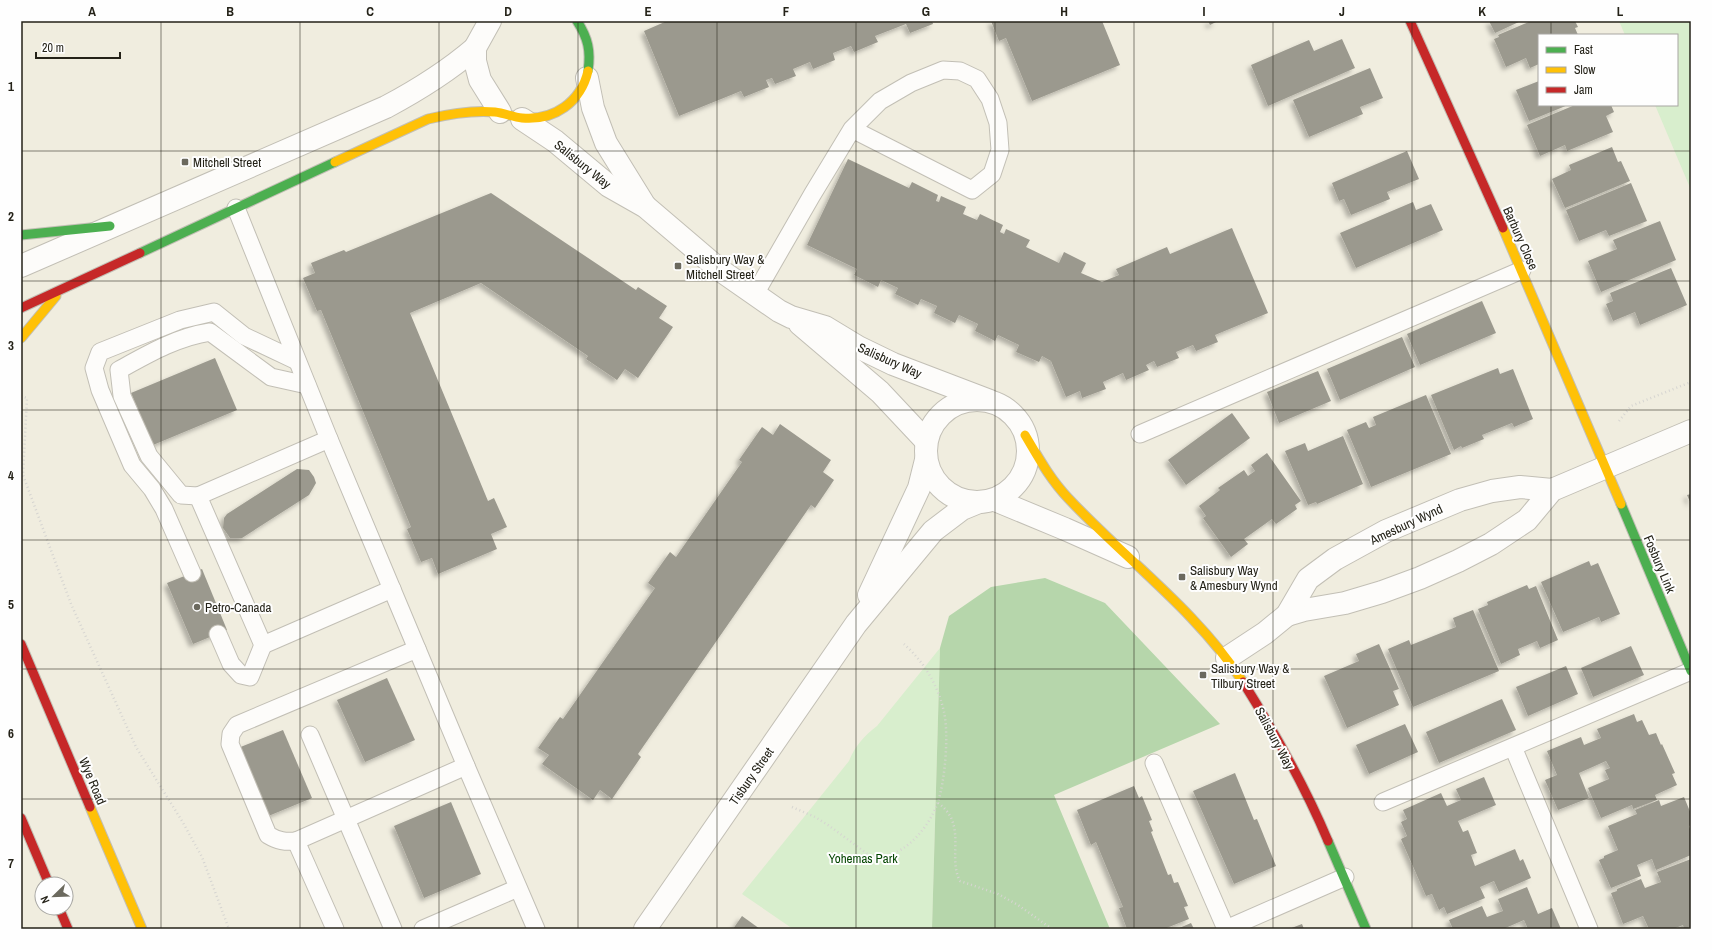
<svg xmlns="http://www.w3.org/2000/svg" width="1712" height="950" font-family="'Archivo Narrow',sans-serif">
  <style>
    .green { fill: #d8eecd }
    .forest { fill: #b6d6ab }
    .building { fill: #9b998e; filter: url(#shadow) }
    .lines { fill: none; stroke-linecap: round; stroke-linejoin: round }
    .lane-casing { stroke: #c2bfb5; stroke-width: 19 }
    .street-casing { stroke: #c2bfb5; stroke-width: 24 }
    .fast-casing { stroke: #c2bfb5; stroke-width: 11 }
    .slow-casing { stroke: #c2bfb5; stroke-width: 11 }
    .jam-casing { stroke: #c2bfb5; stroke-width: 11 }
    .path { stroke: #d6d5d1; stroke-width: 2.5; stroke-dasharray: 1 3; stroke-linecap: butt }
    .lane { stroke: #fdfcfa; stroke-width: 17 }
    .street { stroke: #fdfcfa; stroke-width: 22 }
    .fast { stroke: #4caf50; stroke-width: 9 }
    .slow { stroke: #ffc107; stroke-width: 9 }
    .jam { stroke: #c62828; stroke-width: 9 }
    .grid { fill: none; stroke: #242218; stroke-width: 1; stroke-opacity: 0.55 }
    .poi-dot { fill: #6b695e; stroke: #fefefe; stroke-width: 1.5 }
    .labels { text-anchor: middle; stroke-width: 4; stroke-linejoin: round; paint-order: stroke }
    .poi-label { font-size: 13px; fill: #242218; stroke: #fefefe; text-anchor: start }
    .street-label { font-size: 13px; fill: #242218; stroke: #fefefe }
    .park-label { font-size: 13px; fill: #044600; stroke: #fefefe }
    .neatline { fill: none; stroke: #242218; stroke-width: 1.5 }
    .grid-label { font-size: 13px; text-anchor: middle; font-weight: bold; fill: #242218 }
  </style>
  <defs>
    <filter id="shadow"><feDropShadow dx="-3.5" dy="3.5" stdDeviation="2" flood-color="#0004"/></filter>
  </defs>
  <rect width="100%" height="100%" fill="#f0eddf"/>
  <!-- green -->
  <g class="green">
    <polygon points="1619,21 1691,21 1691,190 1655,105 1677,105 1677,35 1625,35"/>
    <path d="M940,648L932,929H793L742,894L849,761C855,746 864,736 877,726Z"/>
  </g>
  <!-- forest -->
  <polygon class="forest" points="1045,578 1105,603 1220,724 1054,795 1110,929 932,929 940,648 949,616 991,587"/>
  <!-- building -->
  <g class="building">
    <polygon points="667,21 932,21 933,24 910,33 906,24 875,36 878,42 854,52 851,46 833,53 835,60 813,69 810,62 793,69 796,76 775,84 772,78 766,80 769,87 744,97 741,91 679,116 644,31"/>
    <polygon points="991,21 1102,21 1120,65 1032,101 1006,38 999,41"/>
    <polygon points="1208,21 1218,21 1210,25"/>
    <polygon points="1489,21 1521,21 1495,33"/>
    <polygon points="1531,21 1575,21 1578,27 1575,28 1578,35 1539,35 1539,64 1530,68 1526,58 1506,67 1494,39 1499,37 1498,35"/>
    <polygon points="1342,39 1355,68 1268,106 1251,65 1309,40 1314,51"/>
    <polygon points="1370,68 1383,98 1360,107 1363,114 1309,137 1293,100"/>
    <polygon points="1539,81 1539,105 1568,105 1529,121 1516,90"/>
    <polygon points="1575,105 1611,105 1614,112 1606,116 1613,132 1567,151 1565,145 1540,156 1527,125"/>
    <polygon points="1612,147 1618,162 1621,161 1630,181 1565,208 1552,179 1571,170 1569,165"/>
    <polygon points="1407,151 1419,179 1387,192 1390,199 1351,215 1344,199 1339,201 1332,183"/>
    <polygon points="848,159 909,188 912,182 938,195 936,201 939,202 941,196 966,207 963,214 977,220 980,214 1003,225 1000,232 1004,234 1006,229 1030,240 1026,247 1059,263 1064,252 1086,263 1081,273 1102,282 1119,275 1116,269 1167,247 1170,254 1232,228 1268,313 1215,335 1218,342 1196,351 1193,345 1176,352 1179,358 1157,367 1154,361 1146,365 1149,370 1126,380 1123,373 1103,382 1106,389 1082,398 1080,391 1066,397 1051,361 1042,356 1039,362 1016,352 1019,345 998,335 995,341 975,331 978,324 959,315 955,323 934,313 937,306 921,299 918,305 895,294 898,288 881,280 878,287 854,275 857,269 807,245"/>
    <polygon points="1631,183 1647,221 1609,236 1606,230 1579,241 1566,210"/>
    <polygon points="491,193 636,290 638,287 667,306 659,318 673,327 638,378 625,369 617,380 586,359 588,356 481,283 410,313 488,501 494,498 507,527 491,534 497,549 438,574 432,558 421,562 407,529 411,527 321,310 317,311 303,278 315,273 311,263 344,250 346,252"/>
    <polygon points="1413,202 1416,210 1431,204 1443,230 1356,268 1340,233"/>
    <polygon points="1660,221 1676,260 1601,292 1588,261 1617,249 1613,240"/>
    <polygon points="1671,268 1687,305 1640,325 1635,312 1613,321 1606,304 1613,301 1610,293"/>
    <polygon points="1482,301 1496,333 1420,365 1407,334"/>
    <polygon points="1402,337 1415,367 1340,400 1327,369"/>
    <polygon points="215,358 237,410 153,445 131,393"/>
    <polygon points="1498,368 1500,374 1513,369 1533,419 1514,427 1512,423 1482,435 1484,439 1462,448 1461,446 1454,450 1431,395"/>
    <polygon points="1318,371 1331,401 1279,423 1267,392"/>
    <polygon points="1426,395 1451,454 1371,487 1347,430 1366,422 1369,428 1376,425 1373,417"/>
    <polygon points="1232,413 1250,438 1186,485 1168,460"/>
    <polygon points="780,424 831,460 823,472 834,480 815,508 811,505 638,754 641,757 612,799 600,790 593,800 542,764 549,755 538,748 560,717 563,719 655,588 648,583 670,552 676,557 742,462 739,460 762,427 773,435"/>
    <polygon points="1343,436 1363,484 1317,504 1316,502 1308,505 1285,451 1305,443 1308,451"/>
    <polygon points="1267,453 1301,501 1295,505 1297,509 1276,524 1272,519 1244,539 1248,544 1231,557 1203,518 1206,516 1199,506 1220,490 1218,488 1244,470 1248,476 1255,471 1251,465"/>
    <polygon points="297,469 309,470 314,477 316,483 309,495 242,538 230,538 228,535 223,528 224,518 227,514"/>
    <polygon points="1691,494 1691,504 1687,495"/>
    <polygon points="1589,561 1591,566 1598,563 1620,614 1601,622 1599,617 1563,632 1541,582"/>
    <polygon points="202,569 227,630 193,644 167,583"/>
    <polygon points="1527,585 1529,589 1536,586 1558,640 1540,648 1537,641 1518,649 1520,655 1501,664 1478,609 1488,605 1487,602"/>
    <polygon points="1473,610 1499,671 1413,707 1388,649 1409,640 1411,645 1456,627 1453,618"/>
    <polygon points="1379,644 1399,689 1393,691 1399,705 1347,728 1324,676 1359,661 1356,654"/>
    <polygon points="1631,646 1644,675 1593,697 1581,668"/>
    <polygon points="1566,666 1578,694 1528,716 1516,687"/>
    <polygon points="387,678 415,740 365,762 337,700"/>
    <polygon points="1502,699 1516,730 1439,763 1426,732"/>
    <polygon points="1634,714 1637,722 1642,720 1649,735 1656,733 1661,745 1662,744 1675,773 1672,774 1677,785 1655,795 1657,800 1633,809 1632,805 1601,818 1588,788 1609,779 1605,770 1610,768 1606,761 1579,773 1589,798 1558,810 1545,780 1557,775 1547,751 1581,737 1584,745 1601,738 1597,729"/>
    <polygon points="1405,724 1418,752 1369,774 1356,745"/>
    <polygon points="283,730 312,798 266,817 238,748"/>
    <polygon points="1235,773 1254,820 1257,819 1276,866 1234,884 1193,791"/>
    <polygon points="1484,777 1496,805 1458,821 1463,832 1468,830 1477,853 1471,855 1475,866 1515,849 1520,861 1523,859 1531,878 1499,892 1494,881 1480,887 1485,898 1447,914 1444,907 1439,910 1432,894 1426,896 1401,839 1407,836 1401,822 1407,819 1403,810 1441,793 1447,806 1461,800 1456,789"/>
    <polygon points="1134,786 1139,798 1142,796 1152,820 1149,821 1153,831 1151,832 1168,875 1171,874 1174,883 1178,882 1188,906 1184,907 1189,919 1164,929 1127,929 1119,908 1123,907 1096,842 1091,845 1077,810"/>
    <polygon points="1684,797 1691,814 1691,825 1689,826 1691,832 1691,855 1656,870 1652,859 1637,865 1641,876 1611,888 1599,860 1604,858 1604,856 1618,850 1608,826 1637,814 1635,810 1659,800 1661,806"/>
    <polygon points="451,802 481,874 424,898 394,826"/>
    <polygon points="1691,859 1691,927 1684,929 1683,925 1673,929 1649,929 1643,916 1623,924 1611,893 1617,891 1617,889 1641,879 1645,888 1661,882 1657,872"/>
    <polygon points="1527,887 1538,914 1552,908 1561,929 1528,929 1524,920 1503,929 1453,929 1449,920 1482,906 1487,917 1503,911 1498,899"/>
    <polygon points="742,916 760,929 733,929"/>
    <polygon points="1191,923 1194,929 1177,929"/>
    <polygon points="1302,924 1304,929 1289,929"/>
  </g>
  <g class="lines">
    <defs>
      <g id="lane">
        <polyline points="236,208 329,439 417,649"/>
        <polyline points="755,294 812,195 852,129 880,101 911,83 943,70 960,71 977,79 990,99 998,123 1000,150 992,174 972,190 852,129"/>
        <polyline points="1140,434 1522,270"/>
        <polyline points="329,439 198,496 263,645 392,589"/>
        <path d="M198,496L181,495L149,456L122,396L119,370C148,354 177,337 210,332L271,377L307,385"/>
        <polyline points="192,573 164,509 152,489 132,465 100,390 94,368 100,352 180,320 214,312 244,336 297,361"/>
        <polyline points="218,634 231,664 241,675 250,677 263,645"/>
        <polyline points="310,735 393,929"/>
        <polyline points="1513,747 1589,929"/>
        <polyline points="1154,763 1226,929"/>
        <polyline points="1383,802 1691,671"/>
        <path d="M296,841C285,842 278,841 268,835L230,744L231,734L237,725L417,649L466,766"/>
        <polyline points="335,929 296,841 466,766 536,929"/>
        <polyline points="423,929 518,888"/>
        <polyline points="1226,929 1345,877"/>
      </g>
      <g id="street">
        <polyline points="490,21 475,48 475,61 480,80 500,112"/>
        <polyline points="587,78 593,108 606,143 645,206"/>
        <polyline points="522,119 555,141 609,186 646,207 720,270 779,311 791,317 825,327 858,347 893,364 990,401"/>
        <path d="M21,266L386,107C418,90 447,72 475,48"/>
        <polyline points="800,324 880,392 926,441"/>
        <circle cx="977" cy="451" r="51"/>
        <polyline points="995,500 1065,529 1128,557"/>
        <polyline points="869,595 919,488 926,460"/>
        <polyline points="1287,615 1304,610 1345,603 1382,592 1420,578 1458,561 1491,544 1527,520 1552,490 1691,431"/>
        <polyline points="1227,658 1265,633 1287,615 1308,579 1335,559 1386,531 1460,500 1492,491 1520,487 1552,490"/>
        <polyline points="645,929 856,624 933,531 962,509 979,502"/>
      </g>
      <g id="fast">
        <path d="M577,21C588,38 591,51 588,71"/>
        <polyline points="21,235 110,226"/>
        <polyline points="140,253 335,162"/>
        <polyline points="1621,504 1691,671"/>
        <polyline points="1328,841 1366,929"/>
      </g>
      <g id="slow">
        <path d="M335,162L428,119C449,114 473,110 495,112C504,113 513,117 522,118C554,121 581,102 588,71"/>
        <polyline points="1503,228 1621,504"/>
        <polyline points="21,338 56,296"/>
        <path d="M1025,435C1038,457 1050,479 1068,498C1126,560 1196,610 1243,682"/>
        <polyline points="90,807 142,929"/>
      </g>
      <g id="jam">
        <polyline points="1410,21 1503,228"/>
        <polyline points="21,308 140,253"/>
        <polyline points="21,644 90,807"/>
        <path d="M1243,682C1275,733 1305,786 1328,841"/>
        <polyline points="21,818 49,884"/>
        <polyline points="59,908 68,929"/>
      </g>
    </defs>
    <!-- lane casing -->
    <use href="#lane" class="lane-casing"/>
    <!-- street casing -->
    <use href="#street" class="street-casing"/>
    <!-- fast casing -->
    <use href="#fast" class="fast-casing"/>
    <!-- slow casing -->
    <use href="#slow" class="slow-casing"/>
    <!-- jam casing -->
    <use href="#jam" class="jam-casing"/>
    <!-- path -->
    <g class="path">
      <polyline points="21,396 27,398 23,475 71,604 136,747 182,821 202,857 229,929"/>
      <polyline points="1619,421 1631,406 1691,382"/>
      <path d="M938,803C968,824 947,857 960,881L998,894L1018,905L1052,929"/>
      <path d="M792,807L815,817L828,825L869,855C900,863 928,830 938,802C945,780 949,735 944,712C938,685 924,662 904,644"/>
    </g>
    <!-- lane -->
    <use href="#lane" class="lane"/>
    <!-- street -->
    <use href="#street" class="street"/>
    <!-- fast -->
    <use href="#fast" class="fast"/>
    <!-- slow -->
    <use href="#slow" class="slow"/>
    <!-- jam -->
    <use href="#jam" class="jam"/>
  </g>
  <!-- grid -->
  <path class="grid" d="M161,21V929M300,21V929M439,21V929M578,21V929M717,21V929M856,21V929M995,21V929M1134,21V929M1273,21V929M1412,21V929M1551,21V35M1551,105V929M21,151H1691M21,281H1691M21,410H1691M21,540H1691M21,669H1691M21,799H1691"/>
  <!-- markers -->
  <g class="poi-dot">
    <rect x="181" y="158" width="8" height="8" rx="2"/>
    <rect x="674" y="262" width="8" height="8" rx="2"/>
    <rect x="1178" y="573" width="8" height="8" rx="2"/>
    <circle cx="197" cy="607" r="4"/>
    <rect x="1199" y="671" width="8" height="8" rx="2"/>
  </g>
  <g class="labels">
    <!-- poi labels -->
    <g class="poi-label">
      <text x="193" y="167">Mitchell Street</text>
      <text x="686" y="264">Salisbury Way &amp;<tspan x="686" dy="15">Mitchell Street</tspan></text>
      <text x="1190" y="575">Salisbury Way<tspan x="1190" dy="15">&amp; Amesbury Wynd</tspan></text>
      <text x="205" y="612">Petro-Canada</text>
      <text x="1211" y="673">Salisbury Way &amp;<tspan x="1211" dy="15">Tilbury Street</tspan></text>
    </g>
    <!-- street labels -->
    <g class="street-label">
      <text transform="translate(583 164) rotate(39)" y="5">Salisbury Way</text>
      <text transform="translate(1521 238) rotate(66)" y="5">Barbury Close</text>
      <text transform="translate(890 360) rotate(24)" y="5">Salisbury Way</text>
      <text transform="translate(1406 524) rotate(-25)" y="5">Amesbury Wynd</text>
      <text transform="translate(1660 564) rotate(67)" y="5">Fosbury Link</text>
      <text transform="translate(1275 738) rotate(62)" y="5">Salisbury Way</text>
      <text transform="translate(751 776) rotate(-55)" y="5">Tisbury Street</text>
      <text transform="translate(93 781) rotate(67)" y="5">Wye Road</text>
    </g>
    <!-- park labels -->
    <g class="park-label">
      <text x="863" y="863">Yohemas Park</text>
    </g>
  </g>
  <!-- border -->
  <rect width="1712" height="950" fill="none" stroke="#fefefe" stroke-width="44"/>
  <!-- legend -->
  <rect x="1538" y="34" width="140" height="72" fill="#fefefe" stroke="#a7a6a2"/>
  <rect x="1546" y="47" width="20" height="6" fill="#4caf50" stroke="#a7a6a2"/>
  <text x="1574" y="54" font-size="12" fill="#242218">Fast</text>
  <rect x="1546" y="67" width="20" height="6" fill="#ffc107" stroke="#a7a6a2"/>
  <text x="1574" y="74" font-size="12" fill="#242218">Slow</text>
  <rect x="1546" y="87" width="20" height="6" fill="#c62828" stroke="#a7a6a2"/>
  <text x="1574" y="94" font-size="12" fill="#242218">Jam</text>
  <!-- north arrow -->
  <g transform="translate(54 896) rotate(247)"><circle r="19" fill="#fefefe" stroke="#a7a6a2"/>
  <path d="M0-3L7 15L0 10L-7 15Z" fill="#6b695e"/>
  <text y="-6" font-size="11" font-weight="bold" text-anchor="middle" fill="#242218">N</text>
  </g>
  <!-- scale -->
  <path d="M36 52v6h84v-6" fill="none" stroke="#242218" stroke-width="2"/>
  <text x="42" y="52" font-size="12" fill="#242218" stroke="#fefefe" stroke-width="3" paint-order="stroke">20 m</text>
  <rect x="22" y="22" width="1668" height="906" class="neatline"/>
  <g class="grid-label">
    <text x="92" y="16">A</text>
    <text x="230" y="16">B</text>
    <text x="370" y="16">C</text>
    <text x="508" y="16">D</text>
    <text x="648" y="16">E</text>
    <text x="786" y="16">F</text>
    <text x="926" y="16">G</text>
    <text x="1064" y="16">H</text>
    <text x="1204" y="16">I</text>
    <text x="1342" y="16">J</text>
    <text x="1482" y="16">K</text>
    <text x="1620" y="16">L</text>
    <text x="11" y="91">1</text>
    <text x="11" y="221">2</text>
    <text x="11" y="350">3</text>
    <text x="11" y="480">4</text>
    <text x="11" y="609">5</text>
    <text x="11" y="738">6</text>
    <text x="11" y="868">7</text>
  </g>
</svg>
